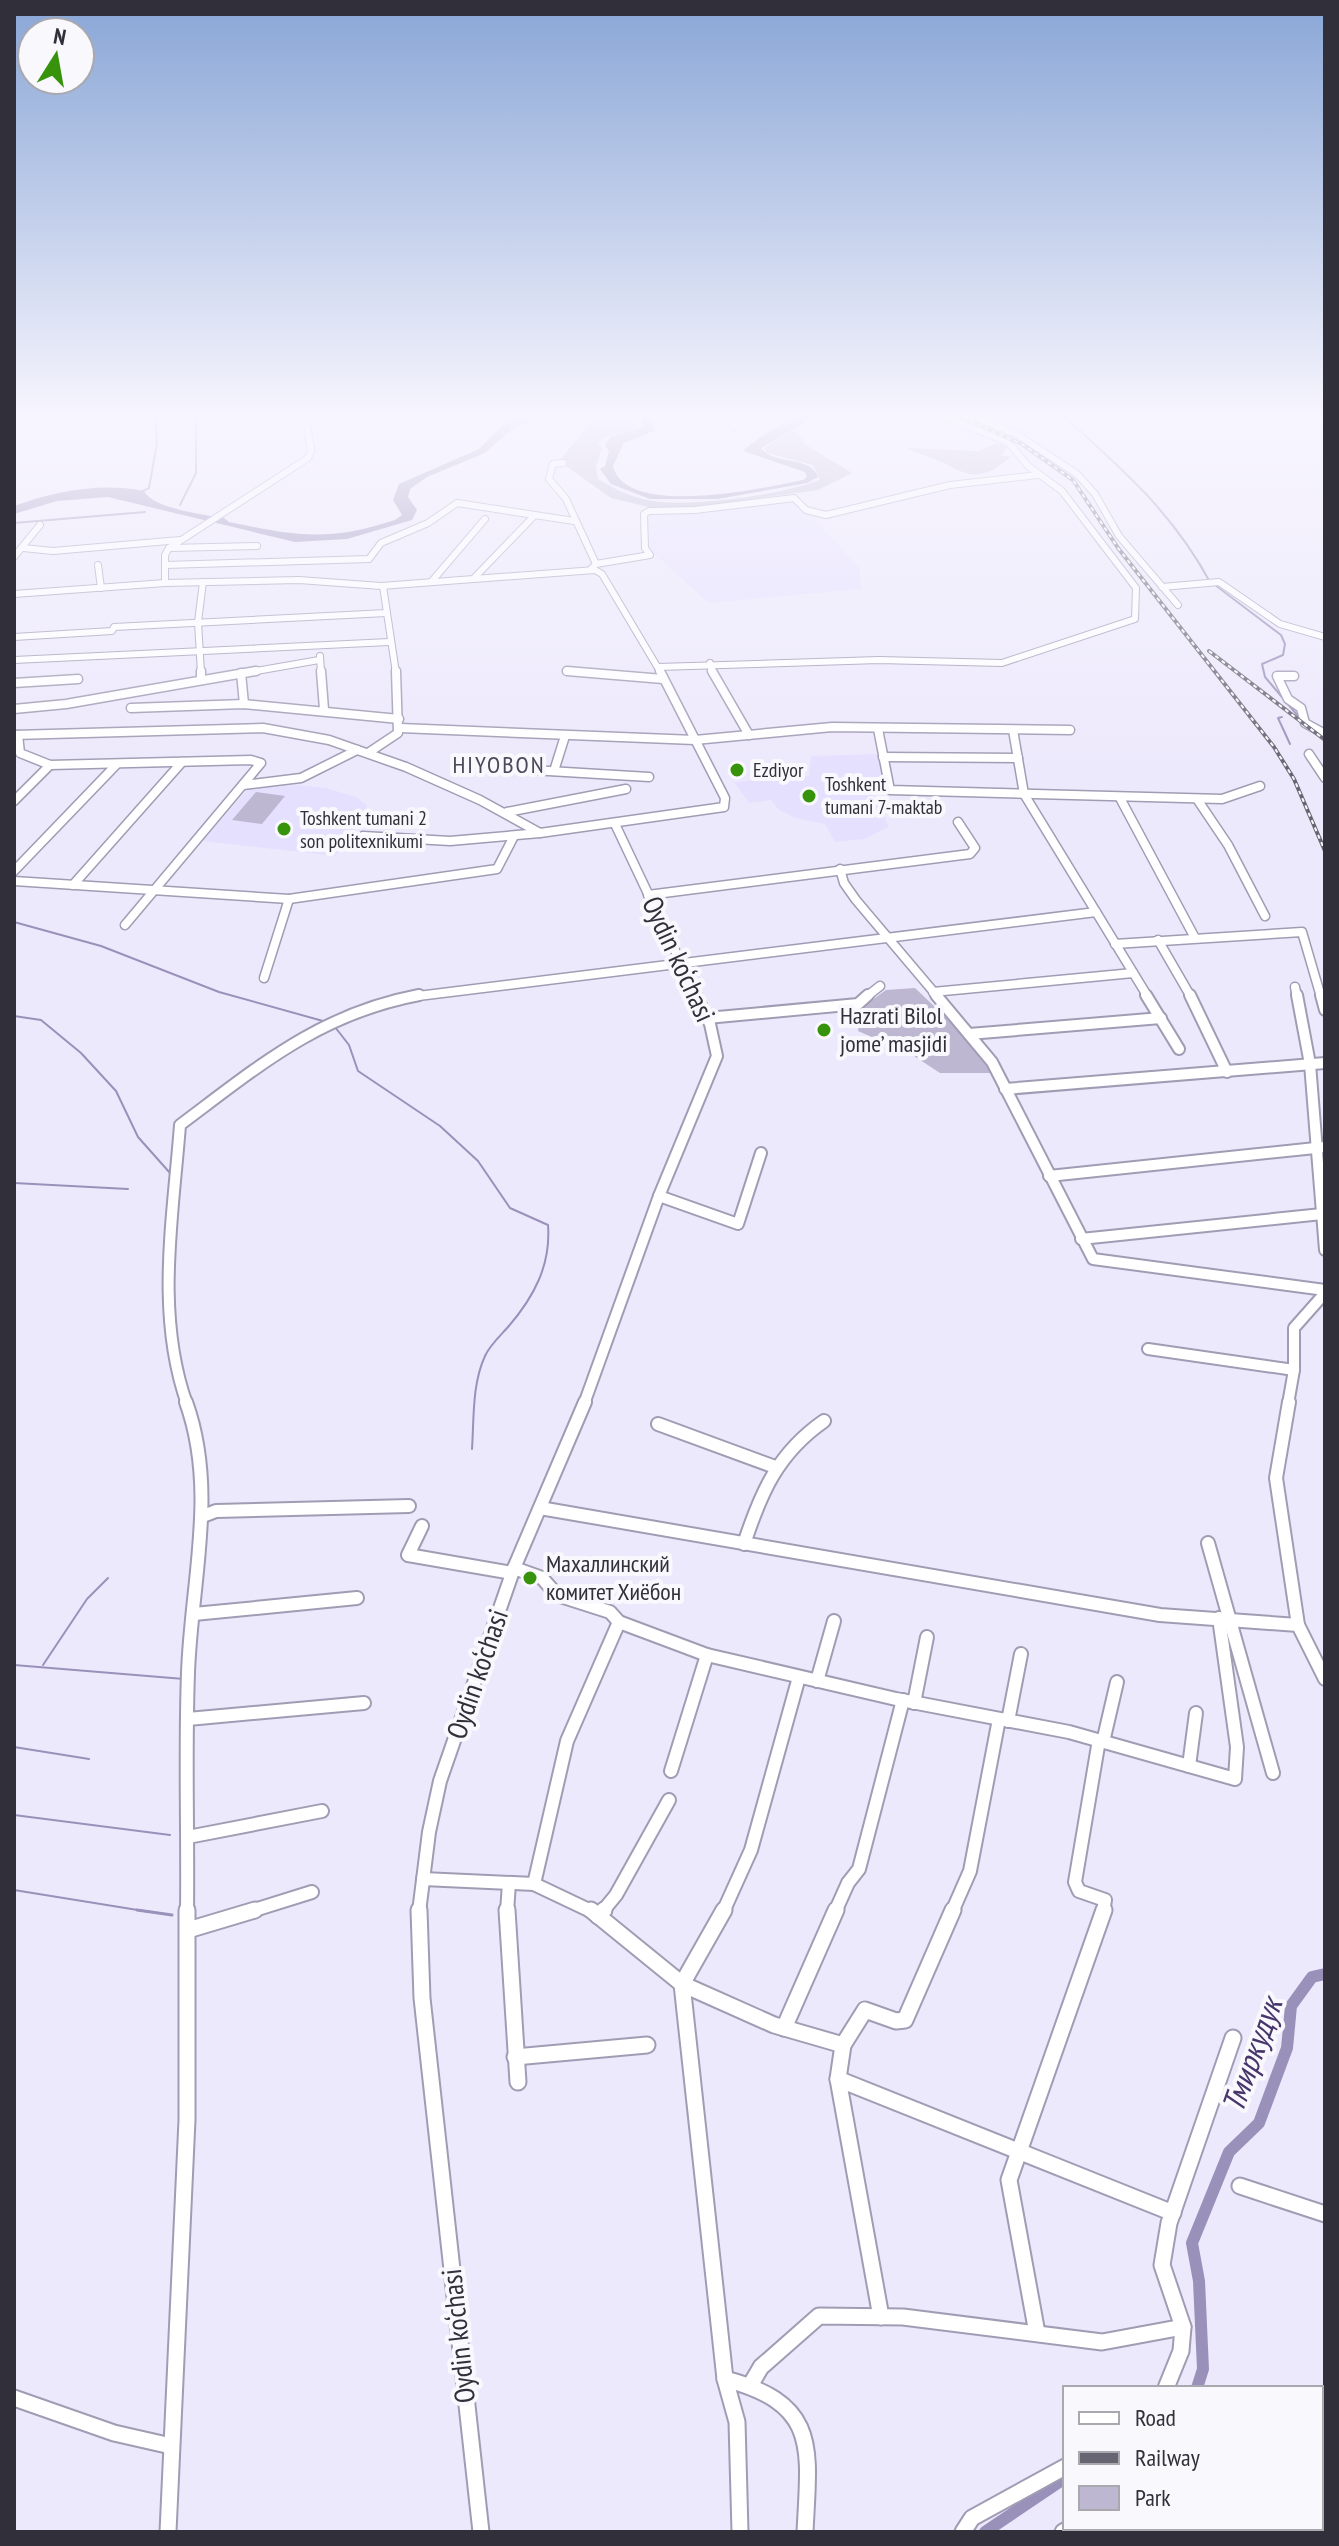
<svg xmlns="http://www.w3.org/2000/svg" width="1339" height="2546" font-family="'PT Sans Narrow',sans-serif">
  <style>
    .built { fill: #e6e0ff }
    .green { fill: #bdb7d2 }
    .water { fill: #9a91ba }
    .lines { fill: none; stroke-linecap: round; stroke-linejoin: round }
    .stream-far1 { stroke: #9a91ba; stroke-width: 2 }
    .stream { stroke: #9a91ba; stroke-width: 3 }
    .canal { stroke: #9a91ba; stroke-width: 12 }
    .minor-far4-casing { stroke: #a19cb3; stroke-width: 8 }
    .minor-far3-casing { stroke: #a19cb3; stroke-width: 11 }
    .minor-far2-casing { stroke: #a19cb3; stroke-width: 14 }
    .minor-far1-casing { stroke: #a19cb3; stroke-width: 16 }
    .minor-casing { stroke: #a19cb3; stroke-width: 19 }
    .minor-far4 { stroke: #fff; stroke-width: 6 }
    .minor-far3 { stroke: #fff; stroke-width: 8 }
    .minor-far2 { stroke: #fff; stroke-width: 10 }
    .minor-far1 { stroke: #fff; stroke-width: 12 }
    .minor { stroke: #fff; stroke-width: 15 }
    .rail-casing { stroke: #686572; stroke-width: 4 }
    .rail { stroke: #f9f8fd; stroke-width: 2; stroke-dasharray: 4; stroke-linecap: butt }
    .poi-dot { fill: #38930c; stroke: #f9f8fd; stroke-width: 3 }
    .labels { text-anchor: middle; stroke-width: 8; stroke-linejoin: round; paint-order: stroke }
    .far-poi-label { font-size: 20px; fill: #312f39; stroke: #f9f8fd; text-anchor: start }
    .far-quarter-label { font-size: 24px; letter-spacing: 2px; fill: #4c485b; stroke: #f9f8fd }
    .poi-label { font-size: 24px; fill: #312f39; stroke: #f9f8fd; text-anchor: start }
    .near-street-label { font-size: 28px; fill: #312f39; stroke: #f9f8fd }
    .near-water-label { font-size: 32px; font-style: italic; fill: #46366c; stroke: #f9f8fd }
  </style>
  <rect width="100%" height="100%" fill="#ede9fc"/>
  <!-- built -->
  <g class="built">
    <polygon points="796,500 860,568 861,589 709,603 647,548 647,514"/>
    <polygon points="878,754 884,788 872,790 889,827 864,839 835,842 825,824 795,818 779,810 771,800 749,803 734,782 809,776 811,756"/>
    <polygon points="295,785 326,788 356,797 367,805 364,817 335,856 202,841 248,789"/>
  </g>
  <!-- green -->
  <g class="green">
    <path d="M600,412H632L630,417L636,425L632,431L605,437L598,443L602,448L596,466L598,479C613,488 626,495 643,499C683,510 781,495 820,480L813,465L767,453L764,448L792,431L797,432L806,445L852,473L818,490L693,507H649L611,498L559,461Z"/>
    <path d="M995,444H1003L1007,448L1001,455L1011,457C987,477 974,480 948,465C935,458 920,455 907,448L978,451Z"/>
    <polygon points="256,792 285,796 262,824 232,820"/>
    <polygon points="915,988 954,1025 992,1073 940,1073 911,1054 858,1031 861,1008 886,990"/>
  </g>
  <!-- water -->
  <g class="water">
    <path d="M529,412H547L512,429L485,453L427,477L410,489L408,497L417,510L412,520L347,539L295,542L108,497L57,501L14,514V506C55,491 101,482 144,491C152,508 204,515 224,518L229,522C297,536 327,542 395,520L402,515L393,500L399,484L479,449L501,427Z"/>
    <path d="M639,412H652L654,431L624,443L613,466C625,519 765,488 803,480L807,477L805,472L743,451C758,436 801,412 823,412L761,448C774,466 810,455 818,477L807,483L718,499H650L611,484L600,469L605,466L609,451L605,445L611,437L644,426Z"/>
  </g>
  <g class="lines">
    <!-- stream-far1 -->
    <g class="stream-far1">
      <path d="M1059,412C1119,466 1171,510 1210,582"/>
      <polyline points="46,416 60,412"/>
      <polyline points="143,491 149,488 157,443 155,417"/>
      <polyline points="180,505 196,473 196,412"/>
      <polyline points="14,523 145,512"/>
      <polyline points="1215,585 1281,635 1285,644 1283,655 1262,664 1265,677 1298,716"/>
      <polyline points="1282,717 1278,718 1290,744"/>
      <polyline points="14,922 101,946 219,992 323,1021"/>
      <polyline points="14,1016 41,1020 81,1053 116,1091 138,1137 170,1173"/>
      <path d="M335,1027L349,1045L358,1071L440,1126L478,1161L510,1208L548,1225C551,1265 534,1297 508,1327C500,1336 490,1345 485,1356C472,1384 474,1419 472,1449"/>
      <polyline points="14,1183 128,1189"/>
      <polyline points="14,1665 184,1679"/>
      <polyline points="43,1665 87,1599 108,1578"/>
      <polyline points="14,1747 89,1759"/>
      <polyline points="14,1815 170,1835"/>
      <polyline points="14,1890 150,1912"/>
    </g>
    <!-- stream -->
    <polyline class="stream" points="137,1910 172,1915"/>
    <!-- canal -->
    <g class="canal">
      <polyline points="1197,2388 1203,2369 1199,2281 1192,2243 1229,2152 1259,2123 1287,2048 1291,2006 1312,1977 1325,1974"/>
      <polyline points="985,2532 1065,2478"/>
    </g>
    <defs>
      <g id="minor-far4">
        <polyline points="964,412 1018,435 1077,474 1095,494 1119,536 1178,605"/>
        <polyline points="705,416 713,412"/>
        <polyline points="734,426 740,412"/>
        <polyline points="563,463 553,464 549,479 566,499 596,564"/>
        <polyline points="23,548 53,551 180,540"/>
        <polyline points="169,548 257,546"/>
        <polyline points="14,557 40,525"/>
        <polyline points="98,565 101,588"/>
        <polyline points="165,565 369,559 381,543 428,523 457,503 574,521"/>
        <polyline points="591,569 596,564 650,555 645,548 644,514 649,511 695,510 794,498 806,510 826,515 950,485 1038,475"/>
        <polyline points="475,577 534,516"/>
        <polyline points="432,581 485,519"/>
        <polyline points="165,583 165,555 169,548 308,458 311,451 305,412"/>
        <polyline points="383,586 396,673"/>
        <polyline points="1162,587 1219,582 1280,624 1325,637"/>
        <polyline points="14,594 165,583 299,580 381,586 595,570 602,574 661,673"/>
        <polyline points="14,637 112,631 114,627 386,613"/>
        <polyline points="320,656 321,673"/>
        <polyline points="14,660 389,642"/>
        <polyline points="710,663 712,673"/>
        <polyline points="658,667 879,660 1002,663 1135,619 1136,588 1062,491 1028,466 1008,442 930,412"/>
        <polyline points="567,671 590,673"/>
        <polyline points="201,673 198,622 203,582"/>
        <polyline points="245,673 319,660"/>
      </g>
      <g id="minor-far3">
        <polyline points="201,671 201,680"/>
        <polyline points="321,671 324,709"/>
        <polyline points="567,671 663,679"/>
        <polyline points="712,671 749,735"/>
        <polyline points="241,673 244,704"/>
        <polyline points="1294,676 1277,676 1288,699 1301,708 1305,723 1325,734"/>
        <polyline points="14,683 78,679"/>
        <polyline points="131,708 244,704 399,719"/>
        <polyline points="14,709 66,704 256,671"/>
        <polyline points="400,728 695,740 832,727 1070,730"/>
        <polyline points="878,729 890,790 1222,799 1260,786"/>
        <polyline points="1013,730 1024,794 1148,997"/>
        <polyline points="14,735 263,728 329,740 406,767 480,800 540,833 724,807 725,798 660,671"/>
        <polyline points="18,735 20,753 50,765 251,760 261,763 125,925"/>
        <polyline points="368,753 398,733 396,671"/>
        <polyline points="1309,754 1325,778"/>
        <polyline points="883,757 1018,758"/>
        <polyline points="532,770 649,777"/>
        <polyline points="554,771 565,736"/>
        <polyline points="243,785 301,778 357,750"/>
        <polyline points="1120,798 1195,938"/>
        <polyline points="1197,799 1228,845 1265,916"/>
        <polyline points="14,801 50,765"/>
        <polyline points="507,812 626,789"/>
        <polyline points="615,824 697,997"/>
        <polyline points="363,836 450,841 540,833"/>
        <polyline points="840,869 844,883 856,900 938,997"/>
        <polyline points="14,871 116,765"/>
        <polyline points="14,881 289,899 497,869 514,836"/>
        <polyline points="73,885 182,762"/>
        <polyline points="648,895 970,854 975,848 958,822"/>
        <polyline points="1158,940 1191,997"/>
        <polyline points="1115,944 1302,932 1321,997"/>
        <polyline points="264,978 289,899"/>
        <polyline points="1295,987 1297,997"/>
        <polyline points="933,992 1133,973"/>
        <polyline points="410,997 1096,912"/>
        <polyline points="866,997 880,986"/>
      </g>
      <g id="minor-far2">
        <polyline points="936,995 992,1062 1093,1259 1325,1290"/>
        <polyline points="1146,995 1179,1049"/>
        <polyline points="1190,995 1227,1072"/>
        <polyline points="1297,995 1310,1064 1325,1250"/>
        <polyline points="1321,995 1325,1010"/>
        <polyline points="707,1018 858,1004 868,995"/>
        <polyline points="969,1034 1161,1018"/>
        <polyline points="1005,1089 1325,1063"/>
        <polyline points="1049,1176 1325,1147"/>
        <polyline points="659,1196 738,1224 761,1153"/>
        <polyline points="1081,1239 1322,1214"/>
        <polyline points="1148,1349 1294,1370"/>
        <path d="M187,1404C155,1314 173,1218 180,1125C259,1066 319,1014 419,995"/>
        <polyline points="584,1404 659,1196 717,1056 710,1024 696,995"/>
        <polyline points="1288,1404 1294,1370 1294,1328 1325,1293"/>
      </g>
      <g id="minor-far1">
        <path d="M186,1402C218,1491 191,1582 188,1673C185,1753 188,1832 187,1912"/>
        <polyline points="1289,1402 1276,1478 1298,1625 1325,1679"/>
        <polyline points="658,1424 775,1467"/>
        <polyline points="540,1508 1160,1615 1298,1625"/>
        <polyline points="203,1516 216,1511 409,1506"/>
        <polyline points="422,1526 408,1555 512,1573"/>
        <polyline points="1208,1543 1273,1773"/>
        <path d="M744,1544C761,1492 778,1453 824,1421"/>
        <polyline points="514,1568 542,1578 557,1595 610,1612 619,1622 707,1655 896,1699 1069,1732 1235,1779 1237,1747 1219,1618"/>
        <polyline points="194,1614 357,1598"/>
        <polyline points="817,1681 834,1621"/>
        <polyline points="914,1703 927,1637"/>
        <polyline points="188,1719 364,1703"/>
        <polyline points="1008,1721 1021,1654"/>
        <polyline points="1099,1740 1075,1882 1079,1891 1105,1900 1103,1912"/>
        <polyline points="1103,1742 1117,1682"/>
        <polyline points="1189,1766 1196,1713"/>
        <polyline points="671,1771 707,1655"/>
        <polyline points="188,1837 322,1811"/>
        <polyline points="423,1879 534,1884 593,1912"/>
        <polyline points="534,1884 567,1741 619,1622"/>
        <polyline points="248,1912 312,1892"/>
        <polyline points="419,1912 429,1832 440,1781 514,1568 585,1402"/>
        <polyline points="507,1912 509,1883"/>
        <polyline points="602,1912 616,1895 669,1800"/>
        <polyline points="723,1912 751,1850 799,1677"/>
        <polyline points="835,1912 848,1883 859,1869 903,1700"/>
        <polyline points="952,1912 970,1871 999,1719"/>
      </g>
      <g id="minor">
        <polyline points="419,1910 422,1998 481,2532"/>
        <polyline points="507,1910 518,2082"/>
        <polyline points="591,1910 682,1984 774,2025 843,2045 838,2079 1173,2213"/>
        <polyline points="724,1910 682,1984 725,2379 737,2422 740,2532"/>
        <polyline points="598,1916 604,1910"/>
        <polyline points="188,1930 255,1910"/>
        <polyline points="784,2028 836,1910"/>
        <polyline points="843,2045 865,2010 896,2021 905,2020 953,1910"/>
        <polyline points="515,2057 647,2045"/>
        <polyline points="838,2079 881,2317"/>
        <polyline points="1240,2186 1325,2214"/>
        <polyline points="1037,2333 1009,2180 1104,1910"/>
        <path d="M725,2379C820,2404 809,2448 805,2532"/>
        <polyline points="751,2384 761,2367 819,2316 903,2317 1102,2342 1183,2327"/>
        <polyline points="1166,2388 1181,2351 1183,2327 1162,2265 1169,2223 1233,2038"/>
        <polyline points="14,2398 114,2433 171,2446"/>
        <polyline points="1321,2490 1325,2491"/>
        <polyline points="168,2532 187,2120 187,1910"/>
        <polyline points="963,2532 972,2518 1065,2467"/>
        <polyline points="1063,2532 1070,2528"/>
      </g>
    </defs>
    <!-- minor-far4 casing -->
    <use href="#minor-far4" class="minor-far4-casing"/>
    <!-- minor-far3 casing -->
    <use href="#minor-far3" class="minor-far3-casing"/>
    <!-- minor-far2 casing -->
    <use href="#minor-far2" class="minor-far2-casing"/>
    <!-- minor-far1 casing -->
    <use href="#minor-far1" class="minor-far1-casing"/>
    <!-- minor casing -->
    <use href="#minor" class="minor-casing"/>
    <!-- minor-far4 -->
    <use href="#minor-far4" class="minor-far4"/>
    <!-- minor-far3 -->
    <use href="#minor-far3" class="minor-far3"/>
    <!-- minor-far2 -->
    <use href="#minor-far2" class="minor-far2"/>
    <!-- minor-far1 -->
    <use href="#minor-far1" class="minor-far1"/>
    <!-- minor -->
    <use href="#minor" class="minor"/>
    <defs>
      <g id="rail">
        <polyline points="948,412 1022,444 1073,480 1118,548 1274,747 1294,779 1325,851"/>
        <polyline points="1209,651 1325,740"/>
      </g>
    </defs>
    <!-- rail casing -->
    <use href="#rail" class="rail-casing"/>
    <!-- rail -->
    <use href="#rail" class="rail"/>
  </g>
  <!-- sky -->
  <linearGradient id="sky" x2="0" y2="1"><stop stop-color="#89a6d6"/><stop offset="0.54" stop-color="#f7f5fe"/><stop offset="1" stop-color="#f7f5fe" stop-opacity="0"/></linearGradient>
  <rect width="1339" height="769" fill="url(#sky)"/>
  <!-- markers -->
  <g class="poi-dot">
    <circle cx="737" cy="770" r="8"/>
    <circle cx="809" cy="796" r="8"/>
    <circle cx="284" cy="829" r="8"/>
    <circle cx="824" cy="1030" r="8"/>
    <circle cx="530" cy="1578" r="8"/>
  </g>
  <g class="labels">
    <!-- far-poi labels -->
    <g class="far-poi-label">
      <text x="753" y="777">Ezdiyor</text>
      <text x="825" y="791">Toshkent<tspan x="825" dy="23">tumani 7-maktab</tspan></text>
      <text x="300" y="825">Toshkent tumani 2<tspan x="300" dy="23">son politexnikumi</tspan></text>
    </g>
    <!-- far-quarter labels -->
    <g class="far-quarter-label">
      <text x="499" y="773">HIYOBON</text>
    </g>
    <!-- poi labels -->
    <g class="poi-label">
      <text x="840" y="1024">Hazrati Bilol<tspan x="840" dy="28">jome’ masjidi</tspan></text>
      <text x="546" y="1572">Махаллинский<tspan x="546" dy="28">комитет Хиёбон</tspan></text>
    </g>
    <!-- near-street labels -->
    <g class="near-street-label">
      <text transform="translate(679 959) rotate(65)" y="10">Oydin ko‘chasi</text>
      <text transform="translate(477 1674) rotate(-71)" y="10">Oydin ko‘chasi</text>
      <text transform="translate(458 2336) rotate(-96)" y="10">Oydin ko‘chasi</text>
    </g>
    <!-- near-water labels -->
    <g class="near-water-label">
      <text transform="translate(1252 2055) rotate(-70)" y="11">Тмиркудук</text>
    </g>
  </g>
  <!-- border -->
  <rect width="1339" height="2546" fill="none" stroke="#312f39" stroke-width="32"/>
  <!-- legend -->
  <rect x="1063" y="2386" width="260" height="144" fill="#f9f8fd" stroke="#a9a8af" stroke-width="2"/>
  <rect x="1079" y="2412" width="40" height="12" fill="#ffffff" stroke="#a9a8af" stroke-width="2"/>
  <text x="1135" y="2426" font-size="24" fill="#312f39">Road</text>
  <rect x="1079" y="2452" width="40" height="12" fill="#686572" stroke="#a9a8af" stroke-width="2"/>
  <text x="1135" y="2466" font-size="24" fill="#312f39">Railway</text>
  <rect x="1079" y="2486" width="40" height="24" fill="#bdb7d2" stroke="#a9a8af" stroke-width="2"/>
  <text x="1135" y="2506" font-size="24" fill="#312f39">Park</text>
  <!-- north arrow -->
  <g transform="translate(56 56) rotate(11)"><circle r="38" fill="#f9f8fd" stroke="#a9a8af" stroke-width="2"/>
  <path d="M0-6L14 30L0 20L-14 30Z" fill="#38930c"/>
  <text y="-12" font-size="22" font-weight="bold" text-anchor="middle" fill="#312f39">N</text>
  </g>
</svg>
